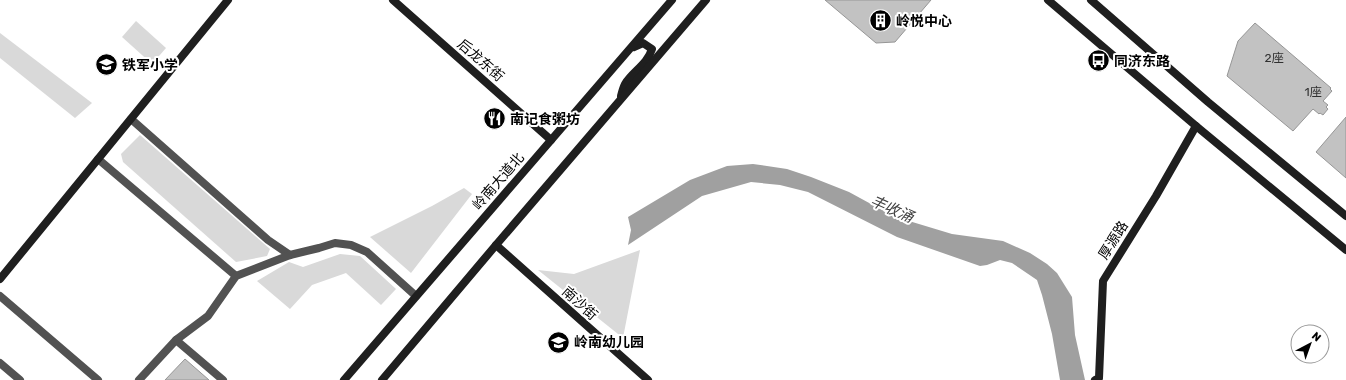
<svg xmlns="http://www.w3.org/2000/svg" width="1346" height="380" font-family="Rubik,'Noto Sans SC',sans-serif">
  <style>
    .green { fill: #d9d9d9 }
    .water { fill: #a0a0a0 }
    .building { fill: #c2c2c2; stroke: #969696 }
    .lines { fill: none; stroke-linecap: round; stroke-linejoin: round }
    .street { stroke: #525252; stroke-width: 8 }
    .secondary { stroke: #1f1f1f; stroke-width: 8 }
    .labels { text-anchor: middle; stroke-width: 4; stroke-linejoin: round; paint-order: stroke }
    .number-label { font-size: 12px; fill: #303030 }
    .poi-label { font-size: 14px; font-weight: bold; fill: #000; stroke: #fff; text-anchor: start }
    .street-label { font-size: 14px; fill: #000; stroke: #fff }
    .water-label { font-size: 15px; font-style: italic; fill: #414141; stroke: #fff }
  </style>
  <rect width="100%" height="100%" fill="#fff"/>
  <!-- green -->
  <g class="green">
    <polygon points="136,21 166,48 152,64 122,37"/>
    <polygon points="0,33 92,103 75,118 0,58"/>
    <polygon points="140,135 270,249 267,256 236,262 123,162 121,154"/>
    <polygon points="464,188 472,194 411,273 370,237 432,206"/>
    <polygon points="640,250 623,338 538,270 574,274"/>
    <polygon points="340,254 360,256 396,289 381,305 346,273 312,285 290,309 257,281 289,262 303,267"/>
  </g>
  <!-- water -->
  <polygon class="water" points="753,164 787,169 811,177 849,192 882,210 909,221 952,234 1003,241 1030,253 1047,264 1057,273 1072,297 1075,335 1085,380 1060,380 1052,334 1042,295 1037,280 1012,263 1000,260 987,265 980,266 897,237 808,192 780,185 751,182 702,196 628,245 631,230 628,217 690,180 727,166"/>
  <!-- building -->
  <g class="building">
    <polygon points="825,0 931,0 895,42 876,43"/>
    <polygon points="1255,23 1331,88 1330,89 1332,91 1323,101 1328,105 1326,107 1328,109 1323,115 1320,113 1319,114 1313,109 1293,131 1227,76 1238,41"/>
    <polygon points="1346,117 1346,178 1316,152"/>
    <polygon points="185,359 209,380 165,380"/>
  </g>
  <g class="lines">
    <!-- street -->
    <g class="street">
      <polyline points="131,119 268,240 290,255"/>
      <polyline points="98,159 236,276"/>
      <polyline points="0,296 98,380"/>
      <polyline points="176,340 223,380"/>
      <polyline points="0,363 20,380"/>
      <polyline points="139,380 176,340 208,316 236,276 290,255 319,248 335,243 351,245 367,252 416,296"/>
    </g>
    <!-- secondary -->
    <g class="secondary">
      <polyline points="393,0 551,140"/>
      <polyline points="1048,0 1196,126 1346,250"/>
      <polyline points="1091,0 1208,102 1346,216"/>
      <path d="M621,96C622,92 623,88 625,84C633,71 647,65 652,49L643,43L634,47"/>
      <polyline points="496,245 648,380"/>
      <polyline points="0,279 228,0"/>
      <polyline points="344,380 672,0"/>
      <polyline points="382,380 496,245 706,0"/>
      <polyline points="1095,380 1099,378 1103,281 1156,196 1196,126"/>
    </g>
  </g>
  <!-- icons -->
  <defs>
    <symbol id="building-disc" viewBox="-11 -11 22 22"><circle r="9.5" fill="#000" stroke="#fff"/><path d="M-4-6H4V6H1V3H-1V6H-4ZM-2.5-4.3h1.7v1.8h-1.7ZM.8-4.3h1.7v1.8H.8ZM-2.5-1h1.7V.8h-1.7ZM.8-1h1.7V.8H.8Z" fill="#fff"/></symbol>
    <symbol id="bus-disc" viewBox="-11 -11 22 22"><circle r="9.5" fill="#000" stroke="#fff"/><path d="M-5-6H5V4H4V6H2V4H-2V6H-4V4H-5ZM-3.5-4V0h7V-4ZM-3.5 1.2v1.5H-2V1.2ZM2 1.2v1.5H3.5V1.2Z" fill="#fff"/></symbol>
    <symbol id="school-disc" viewBox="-11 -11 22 22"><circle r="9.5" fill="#000" stroke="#fff"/><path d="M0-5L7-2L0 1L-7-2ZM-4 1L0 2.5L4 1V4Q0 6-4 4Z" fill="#fff"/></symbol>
    <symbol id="restaurant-disc" viewBox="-11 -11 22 22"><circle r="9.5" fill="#000" stroke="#fff"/><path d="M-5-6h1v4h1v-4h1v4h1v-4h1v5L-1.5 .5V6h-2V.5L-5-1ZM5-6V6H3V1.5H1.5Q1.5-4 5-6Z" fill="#fff"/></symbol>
  </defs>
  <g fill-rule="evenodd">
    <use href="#building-disc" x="868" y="8" width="25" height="25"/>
    <use href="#bus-disc" x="1086" y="48" width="25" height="25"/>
    <use href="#school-disc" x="94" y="52" width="25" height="25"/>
    <use href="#restaurant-disc" x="482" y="106" width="25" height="25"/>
    <use href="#school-disc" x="546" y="330" width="25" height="25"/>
  </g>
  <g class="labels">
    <!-- number labels -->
    <g class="number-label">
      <text x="1274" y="62">2座</text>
      <text x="1313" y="96">1座</text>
    </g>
    <!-- poi labels -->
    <g class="poi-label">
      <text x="896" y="26">岭悦中心</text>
      <text x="1114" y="66">同济东路</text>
      <text x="122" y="70">铁军小学</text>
      <text x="510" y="124">南记食粥坊</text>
      <text x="574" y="347">岭南幼儿园</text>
    </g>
    <!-- street labels -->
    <g class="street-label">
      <text transform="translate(481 60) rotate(41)" y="5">后龙东街</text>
      <text transform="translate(498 181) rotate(-49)" y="5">岭南大道北</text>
      <text transform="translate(1113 240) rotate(-58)" y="5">厚源路</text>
      <text transform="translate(580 303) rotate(42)" y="5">南沙街</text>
    </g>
    <!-- water labels -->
    <g class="water-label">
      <text transform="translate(892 209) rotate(24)" y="5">丰收涌</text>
    </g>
  </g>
  <!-- north arrow -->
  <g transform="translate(1310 344) rotate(41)"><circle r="19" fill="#ffffff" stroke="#999999"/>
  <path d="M0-3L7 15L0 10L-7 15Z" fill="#000000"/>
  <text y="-6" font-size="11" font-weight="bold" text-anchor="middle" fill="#000000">N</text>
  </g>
</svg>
